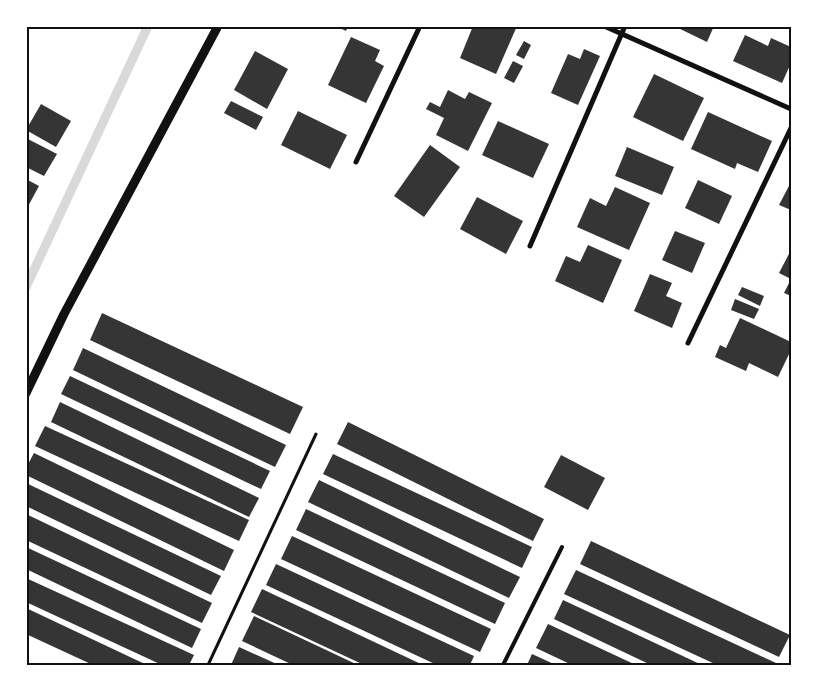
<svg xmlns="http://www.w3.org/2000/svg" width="817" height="691" font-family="Commissioner,sans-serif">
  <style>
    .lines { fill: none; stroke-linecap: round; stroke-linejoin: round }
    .stream { stroke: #d9d9d9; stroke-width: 9 }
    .building { fill: #353535 }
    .path { stroke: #111; stroke-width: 3 }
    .service { stroke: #111; stroke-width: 4 }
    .minor { stroke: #111; stroke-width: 5 }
    .tertiary { stroke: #111; stroke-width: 9 }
    .neatline { fill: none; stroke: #111; stroke-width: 2 }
  </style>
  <rect width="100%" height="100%" fill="#fff"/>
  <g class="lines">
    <!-- stream -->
    <polyline class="stream" points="26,287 148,26"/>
  </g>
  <!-- building -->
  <g class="building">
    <polygon points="336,26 348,26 346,31"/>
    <polygon points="473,26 517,26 496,74 460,58"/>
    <polygon points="674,26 714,26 707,42"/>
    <polygon points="745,35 768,46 771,38 791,47 791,63 782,83 733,61"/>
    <polygon points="351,37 380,50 375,61 384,66 366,103 328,85"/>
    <polygon points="524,41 531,45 524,59 516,55"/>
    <polygon points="584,49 600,56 578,105 551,93 568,54 580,59"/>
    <polygon points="255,51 288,69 267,109 234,90"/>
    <polygon points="513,61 523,66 514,83 504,78"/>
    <polygon points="654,74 704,98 683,141 633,117"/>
    <polygon points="448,90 465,99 469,92 492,103 468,151 436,135 444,118 426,109 430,102 440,107"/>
    <polygon points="231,101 263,117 256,130 224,113"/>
    <polygon points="41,104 71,121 56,147 26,130"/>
    <polygon points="298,111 347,135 330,169 281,145"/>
    <polygon points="708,112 772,141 758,172 737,163 735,169 691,149"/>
    <polygon points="498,121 549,144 533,178 482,155"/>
    <polygon points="26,138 57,154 44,176 26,167"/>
    <polygon points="430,145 460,167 424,217 394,196"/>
    <polygon points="627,147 674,167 662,195 615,176"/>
    <polygon points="26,179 39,186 26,210"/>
    <polygon points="698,180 732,196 719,224 685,208"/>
    <polygon points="791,182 791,210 779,205"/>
    <polygon points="615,187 650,203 629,250 577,227 590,198 606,206"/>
    <polygon points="477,197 523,221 506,254 460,229"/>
    <polygon points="675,231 705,243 692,273 662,260"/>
    <polygon points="588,245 622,260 603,303 555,281 566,256 580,262"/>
    <polygon points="791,250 791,279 779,273"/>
    <polygon points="650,274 672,283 666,296 682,303 672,328 634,311"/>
    <polygon points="791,279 791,296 784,293"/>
    <polygon points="742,287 764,296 760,306 738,295"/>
    <polygon points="735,299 759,309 754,319 731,310"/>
    <polygon points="102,313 303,407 290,434 90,340"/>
    <polygon points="740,318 791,342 791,350 778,377 749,363 746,371 715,357 720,345 726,348"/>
    <polygon points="83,348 286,445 275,467 73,370"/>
    <polygon points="70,376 270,471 261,489 61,394"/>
    <polygon points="60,402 259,498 249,517 51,422"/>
    <polygon points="348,422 544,519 533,541 337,444"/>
    <polygon points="45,426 249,520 239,541 35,446"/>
    <polygon points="34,453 234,550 224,571 26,475 26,468"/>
    <polygon points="333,454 532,547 522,568 323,474"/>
    <polygon points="561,455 605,478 588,510 544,487"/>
    <polygon points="319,480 520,577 509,598 308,502"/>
    <polygon points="26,483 221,576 211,595 26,506"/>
    <polygon points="306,509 505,603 495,624 296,530"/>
    <polygon points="26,514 212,603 202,623 26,540"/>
    <polygon points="292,536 491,629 480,652 281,559"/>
    <polygon points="591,541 790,635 779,657 580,564"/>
    <polygon points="26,547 201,629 192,648 26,569"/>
    <polygon points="276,564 474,656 470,665 437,665 266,585"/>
    <polygon points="576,570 776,663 775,665 717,665 564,594"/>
    <polygon points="26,578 194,655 189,665 162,665 26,602"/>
    <polygon points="262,589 423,665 364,665 251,612"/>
    <polygon points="563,600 702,665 651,665 554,619"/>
    <polygon points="26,608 147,665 93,665 26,634"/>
    <polygon points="254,616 358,665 293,665 242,641"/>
    <polygon points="548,624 636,665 572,665 536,648"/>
    <polygon points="239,647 279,665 231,665"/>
    <polygon points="532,654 556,665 527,665"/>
  </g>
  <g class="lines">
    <!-- path -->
    <polyline class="path" points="208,665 316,434"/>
    <!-- service -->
    <polyline class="service" points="503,665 562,547"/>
    <!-- minor -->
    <g class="minor">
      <polyline points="604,26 791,109"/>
      <polyline points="356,162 420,26"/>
      <polyline points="530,246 625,26"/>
      <polyline points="688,343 791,128"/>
    </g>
    <!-- tertiary -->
    <polyline class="tertiary" points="26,393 64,314 218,26"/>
  </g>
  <!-- border -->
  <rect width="817" height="691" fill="none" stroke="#ffffff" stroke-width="55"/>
  <rect x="28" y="28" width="762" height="636" class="neatline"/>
</svg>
